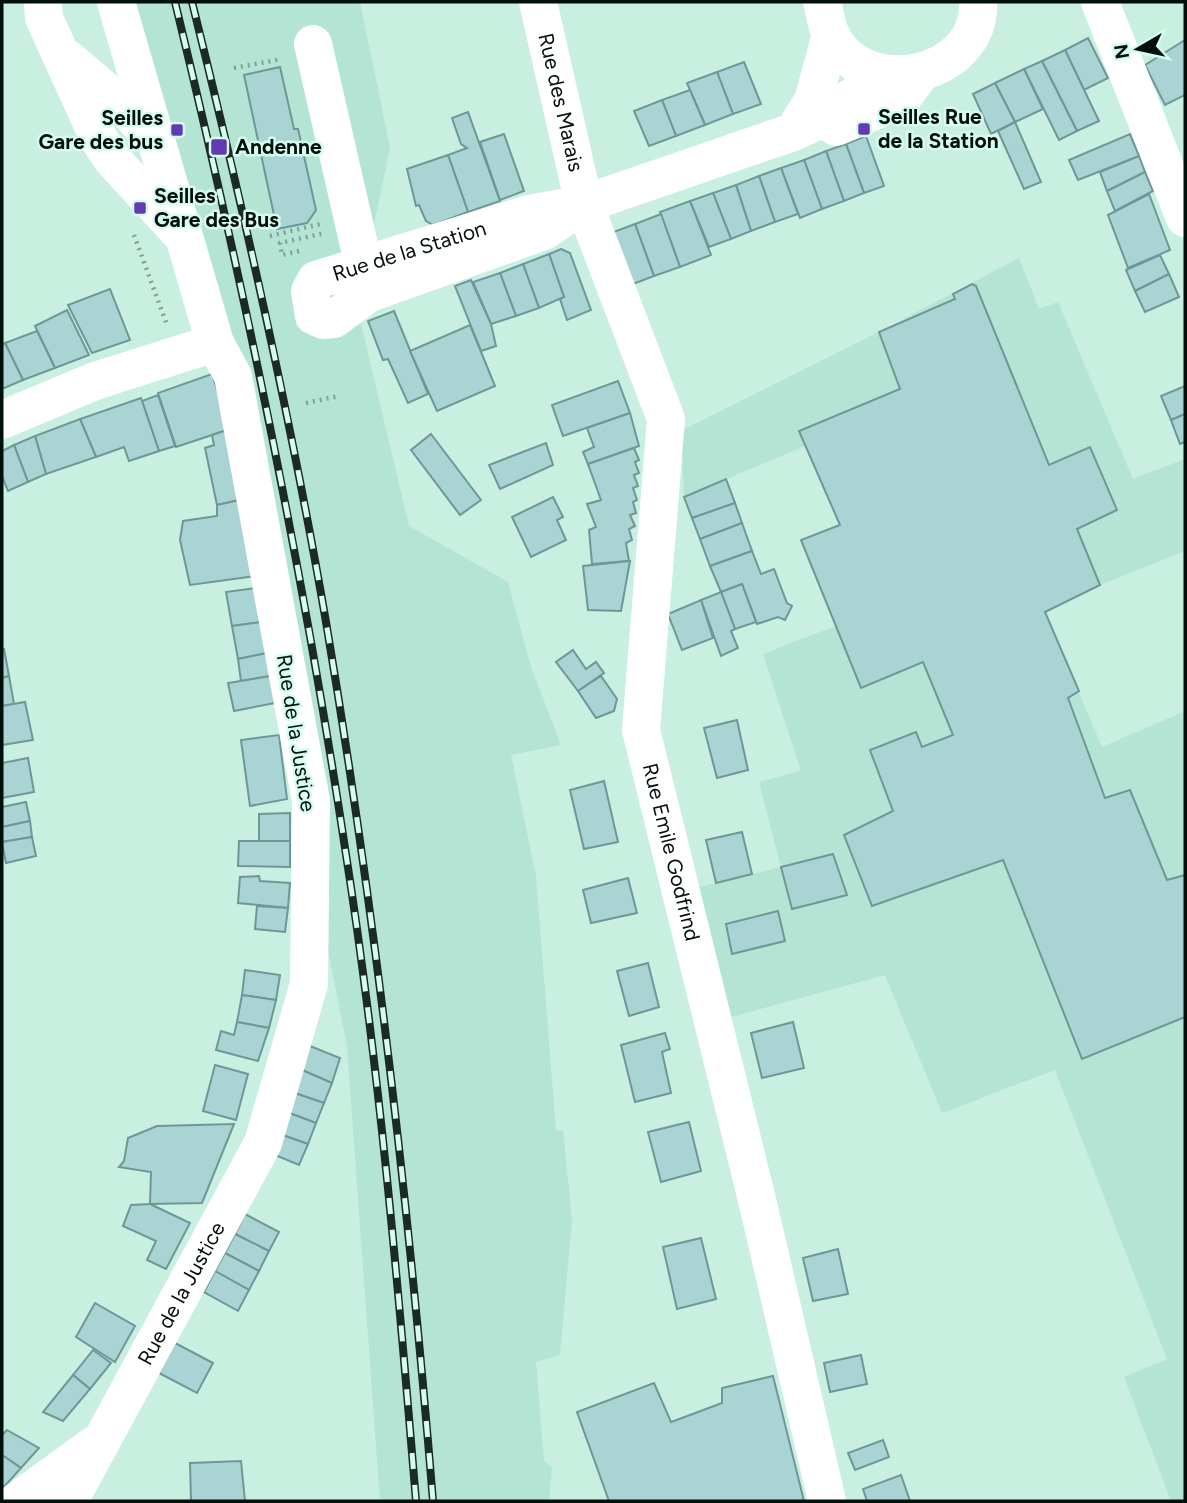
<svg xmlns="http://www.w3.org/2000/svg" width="1187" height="1503" font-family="Figtree,sans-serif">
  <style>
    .built { fill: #b4e4d3 }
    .building { fill: #a9d4d3; stroke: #6e9797; stroke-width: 2 }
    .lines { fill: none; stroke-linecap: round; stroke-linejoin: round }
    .path { stroke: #83a095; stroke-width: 4.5; stroke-dasharray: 2 5; stroke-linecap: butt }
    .minor { stroke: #fff; stroke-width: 38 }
    .major { stroke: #fff; stroke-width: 38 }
    .rail-casing { stroke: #1b2a25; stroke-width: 8 }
    .rail { stroke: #d5fcee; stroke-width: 5; stroke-dasharray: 16; stroke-linecap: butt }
    .poi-dot { fill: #603bb4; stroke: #d5fcee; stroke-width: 2.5 }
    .labels { text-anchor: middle; stroke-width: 5; stroke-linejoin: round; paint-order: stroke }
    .street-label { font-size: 21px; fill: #030f0b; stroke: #d5fcee }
    .poi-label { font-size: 21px; font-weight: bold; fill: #030f0b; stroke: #d5fcee; text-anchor: start }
  </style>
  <rect width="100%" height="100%" fill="#c8efe0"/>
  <!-- built -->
  <g class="built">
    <polygon points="134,2 360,2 390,147 357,307 409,526 508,582 531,667 561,745 511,755 536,876 556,1131 563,1130 572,1220 560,1355 536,1362 544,1461 552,1467 549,1501 380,1501 347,1047 308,847 255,505"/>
    <polygon points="1019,258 1039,309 1058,302 1133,479 1185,459 1185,551 1100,585 1045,613 1102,747 1185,711 1185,1501 1171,1501 1124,1377 1167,1359 1055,1070 942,1113 885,975 724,1019 691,889 781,867 759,782 801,771 763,654 836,626 801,540 840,524 805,446 684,497 681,431 879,332"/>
  </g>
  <!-- building -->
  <g class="building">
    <polygon points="1088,38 1108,78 1084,90 1065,50"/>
    <polygon points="1185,40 1185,95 1165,105 1145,65"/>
    <polygon points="1065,50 1099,121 1077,131 1042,61"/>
    <polygon points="1042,61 1077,131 1059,140 1024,69"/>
    <polygon points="744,62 761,104 733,114 717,72"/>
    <polygon points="280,67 294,129 298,129 316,210 307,223 277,229 244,75"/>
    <polygon points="1024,69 1043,109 1015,122 995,83"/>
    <polygon points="717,72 733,114 705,125 687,83"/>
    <polygon points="995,83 1015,122 991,134 973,94"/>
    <polygon points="690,90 705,125 676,136 662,100"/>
    <polygon points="662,100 676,136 649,146 634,111"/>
    <polygon points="468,112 500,201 468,212 448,155 467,148 461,144 452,118"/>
    <polygon points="1015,122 1041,182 1024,189 998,131"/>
    <polygon points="504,134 524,191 500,200 480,142"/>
    <polygon points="1130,134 1139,156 1078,180 1069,160"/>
    <polygon points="866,136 884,186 864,193 846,144"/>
    <polygon points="846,144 864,193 844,201 826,151"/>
    <polygon points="826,151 844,201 822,209 804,160"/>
    <polygon points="448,155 468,212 433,225 426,221 419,205 416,206 407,169"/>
    <polygon points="1139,156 1145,172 1107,191 1100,172"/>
    <polygon points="804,160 822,209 800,218 781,168"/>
    <polygon points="781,168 798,214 775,222 759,176"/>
    <polygon points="1145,172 1153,191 1115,211 1107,191"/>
    <polygon points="759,176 775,222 751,231 736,185"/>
    <polygon points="736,185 751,231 731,239 713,193"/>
    <polygon points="713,193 731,239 709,247 690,201"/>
    <polygon points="1149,194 1170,250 1128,268 1108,215"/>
    <polygon points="690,201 711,255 680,267 660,212"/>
    <polygon points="661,214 680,267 654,276 635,224"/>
    <polygon points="635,224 654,276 628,286 608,234"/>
    <polygon points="561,249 570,253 591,310 567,320 560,299 564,297 549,254"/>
    <polygon points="549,254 564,297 539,308 523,264"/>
    <polygon points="1160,255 1169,274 1135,291 1126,270"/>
    <polygon points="523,264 539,308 516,316 500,273"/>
    <polygon points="500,273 516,316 491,324 473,282"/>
    <polygon points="1169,274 1179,297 1145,312 1135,291"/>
    <polygon points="471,280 491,324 496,346 481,351 455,286"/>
    <polygon points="972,284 976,286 1049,465 1090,447 1117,510 1077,529 1100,585 1045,612 1079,691 1068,698 1105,798 1130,790 1167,880 1185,875 1185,1017 1082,1059 1003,860 872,906 844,835 893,811 870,750 916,732 922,747 953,735 923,662 861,688 801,540 840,525 799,431 900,389 879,332 955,299 953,294"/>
    <polygon points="110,289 130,340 92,353 68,305"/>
    <polygon points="67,310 89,355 55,368 35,326"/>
    <polygon points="394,311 428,394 408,403 388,359 383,360 368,321"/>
    <polygon points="470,325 495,386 437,411 410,351"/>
    <polygon points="37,331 55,368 23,380 5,343"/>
    <polygon points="5,343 23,380 2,389 2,345"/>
    <polygon points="212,374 230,429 176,447 158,393"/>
    <polygon points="618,381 630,413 563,436 552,405"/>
    <polygon points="1185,386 1185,414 1171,420 1161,396"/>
    <polygon points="158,395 175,446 159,451 142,401"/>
    <polygon points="141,398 159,451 129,461 124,447 96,457 80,419"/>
    <polygon points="630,413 639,446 588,464 583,452 594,447 587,428"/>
    <polygon points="1185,414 1185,442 1180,444 1171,420"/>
    <polygon points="80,419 96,457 46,474 35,436"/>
    <polygon points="230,429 244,499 217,505 205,448 214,445 212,435"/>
    <polygon points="431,434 481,500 460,515 411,450"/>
    <polygon points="35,436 46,474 28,482 14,445"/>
    <polygon points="546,443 553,465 500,489 489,465"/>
    <polygon points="14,445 28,482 8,491 2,476 2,451"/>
    <polygon points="634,448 639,460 635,462 639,473 634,475 638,486 633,488 637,500 633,502 636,513 630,515 635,526 629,529 632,540 626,543 629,561 592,564 589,530 596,527 587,504 601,500 588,464"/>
    <polygon points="726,479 735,503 692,518 684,497"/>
    <polygon points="553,497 563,517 557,520 566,540 531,557 512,517"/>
    <polygon points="244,499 256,576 190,585 180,540 183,521 217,516 217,505"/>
    <polygon points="735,503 742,523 700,539 692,518"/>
    <polygon points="742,523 752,551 710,566 700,539"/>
    <polygon points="752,551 761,574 774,569 787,603 792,606 785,620 778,617 757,624 742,584 721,592 710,566"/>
    <polygon points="630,561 621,611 588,610 583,566"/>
    <polygon points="742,584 756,622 735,629 721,592"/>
    <polygon points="256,588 262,622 232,626 226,592"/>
    <polygon points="721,592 735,629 731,631 738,648 721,656 701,600"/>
    <polygon points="701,600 713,638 682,650 668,614"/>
    <polygon points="262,622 267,653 238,659 232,626"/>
    <polygon points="4,649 9,676 2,678 2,650"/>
    <polygon points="573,650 586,669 596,662 604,673 578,691 556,662"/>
    <polygon points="267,653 271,676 241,681 238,659"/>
    <polygon points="9,676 14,704 2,706 2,678"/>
    <polygon points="271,676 275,703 234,711 228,683"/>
    <polygon points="601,676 617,699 614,711 596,718 578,691"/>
    <polygon points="25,702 33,740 2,745 2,706"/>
    <polygon points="737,720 748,770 717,778 704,728"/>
    <polygon points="279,735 287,799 250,806 241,740"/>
    <polygon points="28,758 34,792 2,798 2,763"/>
    <polygon points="604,781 618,842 584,849 570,790"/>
    <polygon points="26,802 30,821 2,827 2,807"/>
    <polygon points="290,813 290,841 259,841 259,814"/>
    <polygon points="30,821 32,837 2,842 2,827"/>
    <polygon points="742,832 752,874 716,883 706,840"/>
    <polygon points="32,837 36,856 6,863 2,842"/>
    <polygon points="239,841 290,841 290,867 238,866"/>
    <polygon points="833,854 847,895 792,909 781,867"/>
    <polygon points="259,876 260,881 290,883 288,908 238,903 240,877"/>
    <polygon points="628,878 637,913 591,923 583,890"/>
    <polygon points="257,906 288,908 285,932 255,929"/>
    <polygon points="778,911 785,941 732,954 726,924"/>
    <polygon points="648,963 659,1007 629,1016 617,971"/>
    <polygon points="245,970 280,975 276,1000 242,995"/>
    <polygon points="242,995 276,1000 269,1028 237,1022"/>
    <polygon points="237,1022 269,1028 258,1061 216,1050 221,1031 234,1035"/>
    <polygon points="793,1022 804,1068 762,1078 751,1033"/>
    <polygon points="665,1033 670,1049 662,1052 671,1093 635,1102 621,1045"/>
    <polygon points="305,1044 340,1058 332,1083 295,1067"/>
    <polygon points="215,1065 248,1074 236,1120 203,1111"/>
    <polygon points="295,1067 332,1083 324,1103 286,1090"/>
    <polygon points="286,1090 324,1103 316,1123 279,1109"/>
    <polygon points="279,1109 316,1123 308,1144 271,1131"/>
    <polygon points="689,1122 701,1171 661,1182 648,1132"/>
    <polygon points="234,1124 202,1203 150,1204 151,1172 119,1167 124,1161 128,1138 157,1126"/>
    <polygon points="271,1131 308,1144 299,1165 263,1150"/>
    <polygon points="150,1204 190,1223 166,1269 147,1260 156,1241 123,1226 131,1205"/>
    <polygon points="245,1214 279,1232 269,1251 235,1234"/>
    <polygon points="235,1234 269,1251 259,1271 225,1253"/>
    <polygon points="701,1238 716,1299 677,1309 663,1247"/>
    <polygon points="838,1249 848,1294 813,1301 803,1258"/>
    <polygon points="225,1253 259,1271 249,1290 215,1271"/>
    <polygon points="215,1271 249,1290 238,1311 204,1292"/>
    <polygon points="95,1303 135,1326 115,1362 76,1337"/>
    <polygon points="175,1343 213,1363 197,1393 159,1373"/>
    <polygon points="93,1350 111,1363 90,1389 73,1375"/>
    <polygon points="861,1355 867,1384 830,1392 824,1363"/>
    <polygon points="73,1375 90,1389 63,1421 43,1412"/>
    <polygon points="773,1376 804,1501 609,1501 577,1412 654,1383 671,1422 674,1421 722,1403 722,1388"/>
    <polygon points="7,1430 39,1448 21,1468 2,1455 2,1435"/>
    <polygon points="883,1440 889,1457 855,1470 848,1453"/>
    <polygon points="2,1455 21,1468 4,1487 2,1485"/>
    <polygon points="241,1461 245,1501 191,1501 190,1463"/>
    <polygon points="901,1475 910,1501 867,1501 863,1489"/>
  </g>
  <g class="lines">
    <!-- path -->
    <g class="path">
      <polyline points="234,68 282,59"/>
      <polyline points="268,221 275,219"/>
      <polyline points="134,235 167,325"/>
      <polyline points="270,236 320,224"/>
      <polyline points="299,251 282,255 280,243 325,233"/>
      <polyline points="306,403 339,396"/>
    </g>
    <!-- minor -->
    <g class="minor">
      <polyline points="43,2 44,18 100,141 112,159 179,232"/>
      <path id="s1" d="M538,2L584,204L666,419L641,730L758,1204L827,1501"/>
      <polyline points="1100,2 1185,218"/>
      <polyline points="313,44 364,267"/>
      <polyline points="68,59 122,105 152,137"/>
      <polyline points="836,127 901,100 920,74"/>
      <polyline points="793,132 813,101 831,35"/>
      <path id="s2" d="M584,204L544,231L369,293L334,319L323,320L314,316L310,291L316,280L529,214L584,204L793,132L822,119L882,75"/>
      <polyline points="2,420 95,381 215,343"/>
      <polyline points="17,1501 94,1445"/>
      <path id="s3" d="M69,1501L263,1143L309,984L311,801L233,376L215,343L116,2"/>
    </g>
    <!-- major -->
    <path class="major" d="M822,2C825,12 826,24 830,33C861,103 982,78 978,2"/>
    <defs>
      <g id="rail">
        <path d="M175,2C243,282 302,563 345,848C379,1064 398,1283 416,1501"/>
        <path d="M192,2C243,207 290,413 326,622C375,913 409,1206 433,1501"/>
      </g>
    </defs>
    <!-- rail casing -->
    <use href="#rail" class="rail-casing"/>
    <!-- rail -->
    <use href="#rail" class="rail"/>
  </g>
  <!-- markers -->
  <g class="poi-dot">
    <rect x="857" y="122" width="14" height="14" rx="3.5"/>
    <rect x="170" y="123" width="14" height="14" rx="3.5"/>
    <rect x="210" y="138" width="18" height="18" rx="3.5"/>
    <rect x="133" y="201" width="14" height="14" rx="3.5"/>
  </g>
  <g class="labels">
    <!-- street labels -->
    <g class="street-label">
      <text dy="7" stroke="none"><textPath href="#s1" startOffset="103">Rue des Marais</textPath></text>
      <text dy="7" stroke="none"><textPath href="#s2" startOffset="434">Rue de la Station</textPath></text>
      <text transform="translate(296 733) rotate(81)" y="7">Rue de la Justice</text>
      <text dy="7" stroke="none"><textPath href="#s1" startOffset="875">Rue Emile Godfrind</textPath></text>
      <text dy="7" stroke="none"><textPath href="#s3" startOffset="236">Rue de la Justice</textPath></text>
    </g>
    <!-- poi labels -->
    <g class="poi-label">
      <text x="878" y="124">Seilles Rue<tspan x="878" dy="24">de la Station</tspan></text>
      <text x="163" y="125" text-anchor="end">Seilles<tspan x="163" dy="24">Gare des bus</tspan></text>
      <text x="235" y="154">Andenne</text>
      <text x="154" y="203">Seilles<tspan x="154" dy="24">Gare des Bus</tspan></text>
    </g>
  </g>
  <!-- border -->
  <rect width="1187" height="1503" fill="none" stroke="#030f0b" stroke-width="7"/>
  <!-- north arrow -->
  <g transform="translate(1138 49) rotate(261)" stroke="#d5fcee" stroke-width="5" paint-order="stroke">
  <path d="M0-5L12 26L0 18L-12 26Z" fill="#030f0b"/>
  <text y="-10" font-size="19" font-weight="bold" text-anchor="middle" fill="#030f0b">N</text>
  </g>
</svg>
